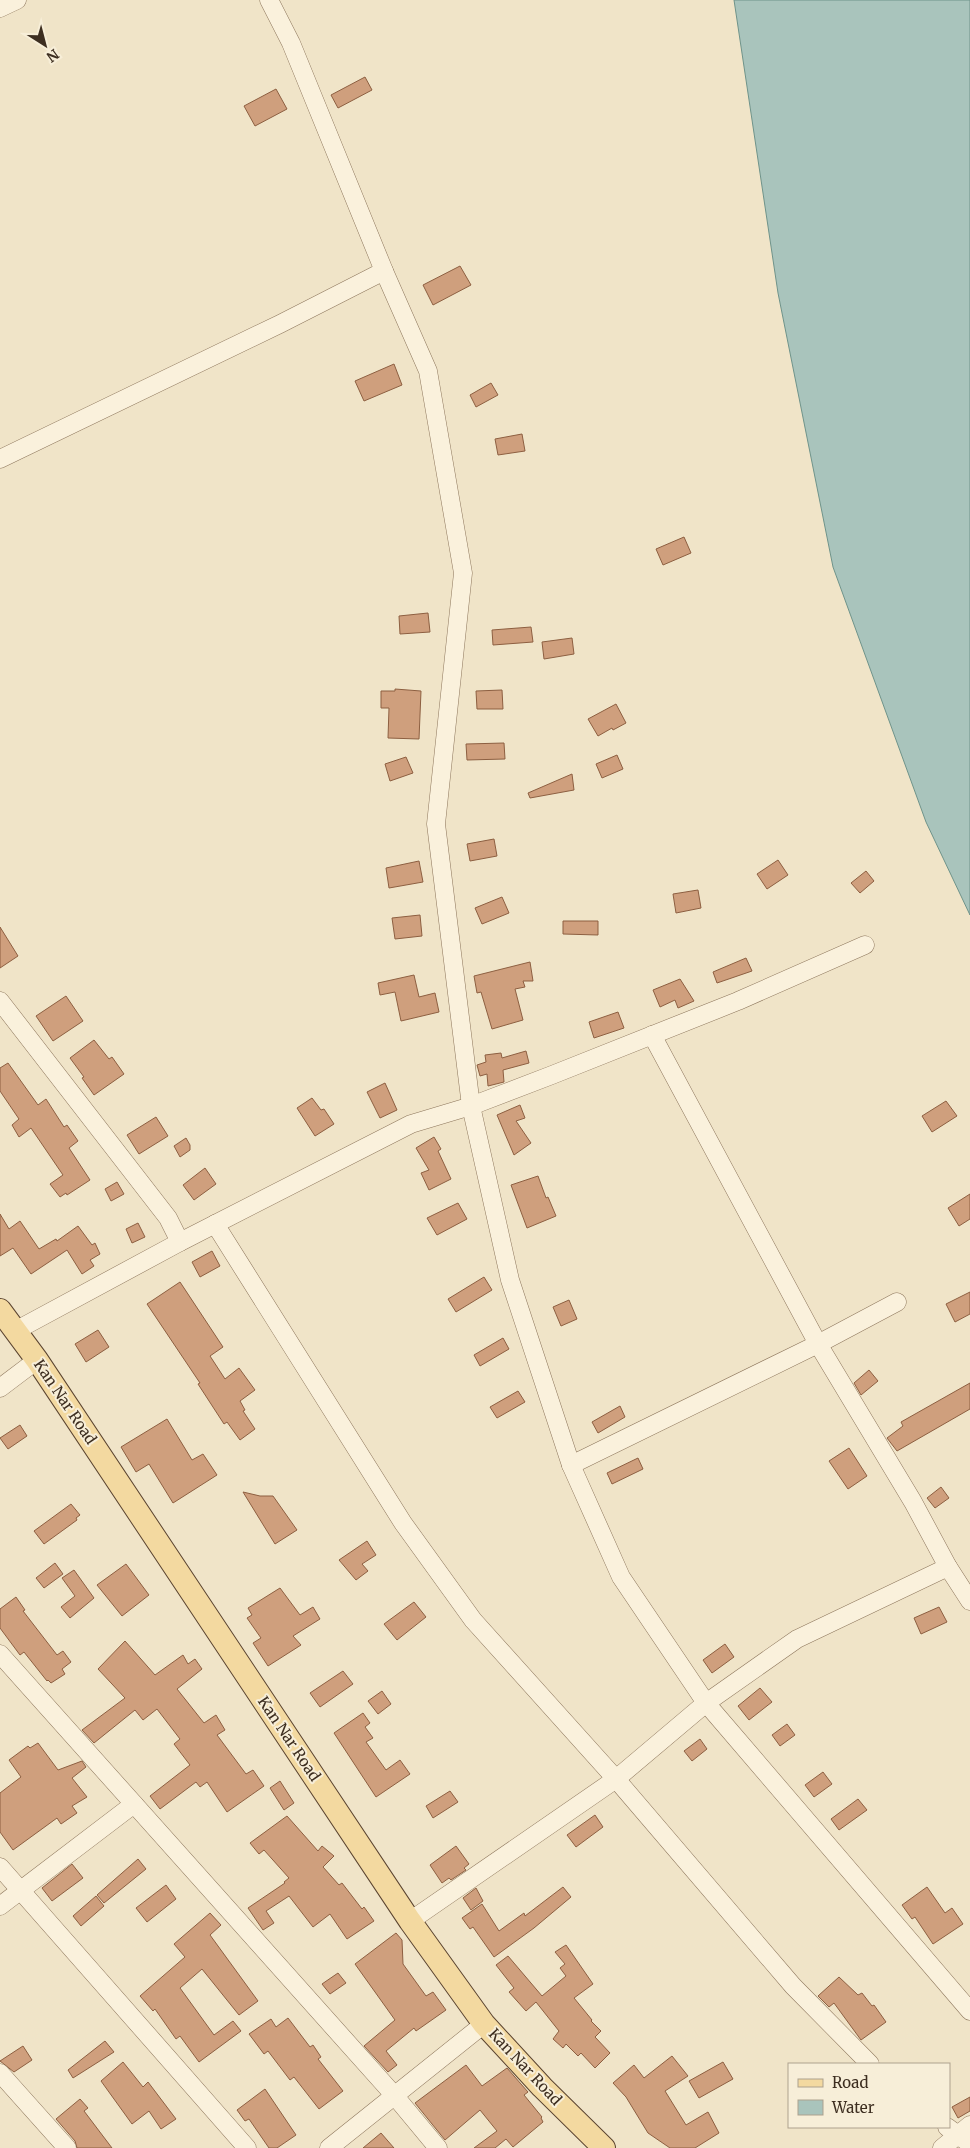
<svg xmlns="http://www.w3.org/2000/svg" width="970" height="2148" font-family="Merriweather,serif">
  <style>
    .water { fill: #a9c4bc; stroke: #6f938a }
    .building { fill: #cf9f7d; stroke: #8d5f41 }
    .lines { fill: none; stroke-linecap: round; stroke-linejoin: round }
    .minor-casing { stroke: #8d765c; stroke-width: 19 }
    .major-casing { stroke: #5b4430; stroke-width: 24 }
    .minor { stroke: #faf1dc; stroke-width: 18 }
    .major { stroke: #f3d9a0; stroke-width: 22 }
    .labels { text-anchor: middle; stroke-width: 4; stroke-linejoin: round; paint-order: stroke }
    .street-label { font-size: 15px; fill: #3d2e20; stroke: #f7eed8 }
  </style>
  <rect width="100%" height="100%" fill="#f0e4c8"/>
  <!-- water -->
  <polygon class="water" points="734,0 970,0 970,915 926,822 833,567 778,293"/>
  <!-- building -->
  <g class="building">
    <polygon points="365,77 372,90 338,108 331,95"/>
    <polygon points="276,89 287,109 255,126 244,106"/>
    <polygon points="460,266 471,285 433,305 423,285"/>
    <polygon points="394,364 402,385 364,401 355,381"/>
    <polygon points="491,383 498,395 476,407 470,395"/>
    <polygon points="522,434 525,451 498,455 495,439"/>
    <polygon points="684,537 691,553 663,565 656,549"/>
    <polygon points="428,613 430,632 400,634 399,616"/>
    <polygon points="531,627 533,642 493,645 492,630"/>
    <polygon points="572,638 574,654 544,659 542,642"/>
    <polygon points="395,689 421,691 419,739 388,738 389,708 381,708 381,691 395,691"/>
    <polygon points="502,690 503,709 477,709 476,691"/>
    <polygon points="616,704 626,723 613,730 612,728 598,736 588,719"/>
    <polygon points="504,743 505,759 467,760 466,744"/>
    <polygon points="617,755 623,769 602,778 596,764"/>
    <polygon points="406,757 413,773 390,781 385,764"/>
    <polygon points="572,774 574,790 530,798 528,793"/>
    <polygon points="494,839 497,856 470,861 467,844"/>
    <polygon points="778,860 788,875 767,889 757,874"/>
    <polygon points="419,861 423,882 389,888 386,868"/>
    <polygon points="866,871 874,881 860,893 851,883"/>
    <polygon points="698,890 701,908 676,913 673,894"/>
    <polygon points="502,897 509,913 482,924 475,908"/>
    <polygon points="420,915 422,936 395,939 392,918"/>
    <polygon points="563,921 598,921 598,935 563,934"/>
    <polygon points="0,927 18,956 0,968"/>
    <polygon points="746,958 752,971 717,983 713,972"/>
    <polygon points="530,962 533,981 523,981 525,987 515,989 523,1020 492,1029 481,992 477,993 474,976"/>
    <polygon points="414,975 419,997 435,993 439,1012 401,1021 395,992 380,995 378,983"/>
    <polygon points="680,979 694,1001 678,1008 675,1000 660,1007 653,990"/>
    <polygon points="66,996 83,1021 53,1041 36,1016"/>
    <polygon points="618,1012 624,1028 594,1038 589,1022"/>
    <polygon points="94,1040 109,1059 112,1057 124,1074 94,1095 82,1078 84,1077 70,1058"/>
    <polygon points="526,1051 529,1063 503,1070 504,1082 488,1086 487,1074 480,1076 477,1065 486,1062 485,1055 501,1053 502,1058"/>
    <polygon points="8,1063 38,1105 46,1099 64,1127 67,1125 78,1141 69,1148 90,1180 67,1195 66,1193 60,1197 50,1184 63,1175 31,1128 19,1137 12,1125 19,1119 0,1091 0,1068"/>
    <polygon points="385,1083 397,1110 380,1118 367,1092"/>
    <polygon points="312,1098 321,1110 324,1109 334,1124 315,1136 297,1108"/>
    <polygon points="946,1101 957,1116 932,1132 922,1116"/>
    <polygon points="520,1105 525,1118 516,1121 531,1143 514,1155 497,1115"/>
    <polygon points="156,1117 168,1136 139,1154 127,1135"/>
    <polygon points="434,1137 441,1149 438,1151 451,1179 429,1190 421,1173 429,1170 416,1148"/>
    <polygon points="186,1138 190,1145 190,1150 180,1157 174,1146"/>
    <polygon points="205,1168 216,1184 194,1200 183,1185"/>
    <polygon points="538,1176 546,1198 548,1197 556,1216 527,1228 511,1185"/>
    <polygon points="117,1182 124,1194 111,1201 105,1189"/>
    <polygon points="970,1194 970,1219 959,1226 948,1208"/>
    <polygon points="458,1203 467,1219 437,1235 427,1218"/>
    <polygon points="0,1214 9,1229 20,1221 39,1249 56,1239 57,1241 78,1226 92,1245 95,1243 100,1254 90,1260 94,1266 82,1274 67,1250 31,1274 13,1248 0,1256"/>
    <polygon points="138,1223 145,1237 132,1243 126,1229"/>
    <polygon points="212,1251 220,1266 200,1277 192,1262"/>
    <polygon points="484,1277 492,1290 456,1312 448,1299"/>
    <polygon points="180,1282 223,1347 210,1356 225,1379 239,1368 255,1390 240,1401 245,1410 243,1411 255,1429 240,1440 227,1422 224,1424 198,1384 200,1383 147,1304"/>
    <polygon points="970,1292 970,1314 955,1322 946,1304"/>
    <polygon points="569,1300 577,1319 561,1326 553,1307"/>
    <polygon points="98,1330 109,1347 86,1362 75,1344"/>
    <polygon points="503,1338 509,1349 480,1366 474,1355"/>
    <polygon points="869,1370 878,1381 861,1395 854,1383"/>
    <polygon points="970,1383 970,1409 897,1451 887,1438 903,1426 901,1422"/>
    <polygon points="518,1391 525,1402 497,1418 490,1407"/>
    <polygon points="620,1406 625,1417 598,1433 592,1422"/>
    <polygon points="167,1419 192,1460 203,1454 217,1475 173,1503 149,1464 136,1472 121,1447"/>
    <polygon points="20,1425 27,1436 8,1449 0,1438"/>
    <polygon points="849,1448 867,1476 848,1489 829,1461"/>
    <polygon points="638,1458 643,1469 612,1484 607,1473"/>
    <polygon points="941,1487 949,1498 935,1508 927,1498"/>
    <polygon points="243,1492 260,1496 273,1496 297,1530 275,1544"/>
    <polygon points="71,1504 80,1515 76,1518 77,1520 44,1544 34,1531"/>
    <polygon points="367,1541 376,1555 362,1564 368,1571 356,1580 339,1560"/>
    <polygon points="55,1563 63,1574 44,1588 36,1578"/>
    <polygon points="126,1564 149,1595 122,1616 97,1585"/>
    <polygon points="74,1570 94,1598 70,1618 61,1607 75,1596 62,1578"/>
    <polygon points="280,1588 300,1615 313,1607 320,1619 293,1636 301,1645 268,1666 253,1643 261,1638 247,1618 252,1615 248,1608"/>
    <polygon points="16,1597 25,1610 23,1611 57,1655 63,1651 71,1662 62,1669 65,1674 51,1683 48,1680 47,1681 24,1652 20,1655 0,1628 0,1609"/>
    <polygon points="414,1602 426,1617 397,1640 384,1624"/>
    <polygon points="939,1607 947,1622 921,1634 914,1618"/>
    <polygon points="125,1641 155,1675 183,1655 188,1664 195,1659 202,1669 177,1689 204,1723 216,1715 225,1730 217,1735 246,1774 253,1770 264,1786 227,1812 207,1782 200,1787 196,1782 160,1809 150,1796 190,1765 174,1744 180,1739 157,1709 143,1720 135,1710 94,1743 82,1730 125,1698 98,1669"/>
    <polygon points="725,1644 734,1657 712,1673 703,1660"/>
    <polygon points="343,1671 353,1684 320,1707 310,1693"/>
    <polygon points="760,1688 772,1702 749,1720 738,1706"/>
    <polygon points="382,1691 391,1704 378,1714 368,1701"/>
    <polygon points="363,1713 370,1723 365,1727 373,1738 366,1742 386,1770 400,1760 410,1774 376,1797 334,1733"/>
    <polygon points="787,1724 795,1735 780,1746 772,1735"/>
    <polygon points="700,1739 707,1749 692,1761 684,1751"/>
    <polygon points="38,1743 58,1770 82,1761 86,1767 72,1778 87,1797 72,1806 77,1813 61,1824 57,1818 13,1850 0,1832 0,1793 21,1777 9,1760 28,1746 30,1748"/>
    <polygon points="823,1772 832,1784 814,1797 805,1785"/>
    <polygon points="280,1781 294,1803 284,1810 270,1788"/>
    <polygon points="450,1791 458,1802 433,1818 426,1806"/>
    <polygon points="858,1799 867,1810 839,1830 831,1819"/>
    <polygon points="595,1815 603,1827 576,1847 567,1835"/>
    <polygon points="287,1816 318,1851 322,1846 334,1856 323,1867 339,1885 342,1883 362,1909 364,1907 374,1921 347,1939 330,1914 313,1927 289,1896 266,1911 274,1923 263,1930 248,1908 285,1883 284,1882 289,1878 264,1850 259,1854 250,1843"/>
    <polygon points="456,1846 469,1864 464,1868 466,1870 451,1880 449,1878 442,1883 430,1865"/>
    <polygon points="138,1859 146,1869 104,1903 97,1895"/>
    <polygon points="72,1864 83,1878 52,1901 42,1888"/>
    <polygon points="166,1885 176,1899 147,1922 136,1908"/>
    <polygon points="563,1887 571,1897 534,1928 494,1957 473,1927 470,1929 462,1918 482,1904 499,1931 524,1913 525,1916"/>
    <polygon points="927,1887 945,1913 952,1908 963,1924 933,1944 915,1917 912,1919 902,1905"/>
    <polygon points="476,1888 483,1901 471,1910 463,1898"/>
    <polygon points="96,1896 104,1906 81,1926 73,1916"/>
    <polygon points="210,1913 221,1925 210,1935 258,2001 239,2015 202,1969 180,1988 214,2035 233,2021 241,2031 199,2062 180,2036 176,2039 155,2009 153,2011 140,1996 185,1957 174,1944"/>
    <polygon points="396,1933 402,1940 403,1964 426,1996 433,1992 446,2010 416,2031 414,2028 386,2051 397,2065 388,2072 364,2046 395,2020 355,1964"/>
    <polygon points="566,1945 593,1984 574,1998 592,2020 591,2021 601,2031 595,2037 610,2053 595,2068 581,2053 578,2056 566,2044 563,2048 553,2039 559,2031 536,2002 526,2011 509,1992 514,1988 496,1965 508,1956 542,1996 566,1976 560,1968 565,1964 555,1952"/>
    <polygon points="338,1973 346,1983 330,1994 322,1984"/>
    <polygon points="839,1977 858,1995 862,1993 872,2006 874,2005 886,2022 861,2040 834,2003 829,2007 818,1996"/>
    <polygon points="288,2018 310,2047 313,2045 321,2057 318,2059 343,2091 319,2109 294,2077 290,2080 268,2051 264,2054 249,2034 271,2019 276,2027"/>
    <polygon points="105,2041 114,2052 73,2078 68,2070"/>
    <polygon points="23,2046 32,2060 14,2072 0,2061"/>
    <polygon points="672,2056 688,2076 665,2091 686,2125 708,2112 719,2133 695,2148 670,2148 648,2133 626,2097 613,2083 634,2065 644,2078"/>
    <polygon points="123,2062 143,2087 148,2082 176,2119 161,2129 149,2111 132,2124 101,2081"/>
    <polygon points="723,2062 733,2079 699,2098 689,2081"/>
    <polygon points="466,2065 482,2086 507,2068 528,2092 524,2095 542,2117 541,2118 543,2122 513,2147 506,2139 495,2148 474,2148 497,2131 480,2110 445,2140 415,2103"/>
    <polygon points="265,2089 296,2135 277,2148 269,2148 249,2119 245,2121 237,2110"/>
    <polygon points="970,2097 970,2111 958,2118 952,2107"/>
    <polygon points="80,2099 88,2108 84,2111 112,2148 77,2148 75,2141 56,2119"/>
    <polygon points="381,2133 394,2148 363,2148"/>
  </g>
  <g class="lines">
    <defs>
      <g id="minor">
        <polyline points="269,0 291,43 384,271 428,371 463,573 436,824 471,1106 510,1280 571,1465 621,1577 706,1703 970,2011"/>
        <polyline points="0,8 17,0"/>
        <polyline points="0,459 280,324 384,271"/>
        <polyline points="0,1001 168,1218 180,1242"/>
        <polyline points="652,1035 818,1344 913,1502 948,1567 970,1601"/>
        <polyline points="215,1224 403,1523 473,1620 616,1779 793,1986 870,2064"/>
        <polyline points="15,1331 180,1242 411,1124 471,1106 552,1075 738,1001 865,945"/>
        <polyline points="0,1388 37,1360"/>
        <polyline points="571,1465 818,1344 897,1302"/>
        <polyline points="0,1654 394,2095 438,2148"/>
        <polyline points="0,1867 247,2148"/>
        <polyline points="0,1906 134,1804"/>
        <polyline points="410,1921 616,1779 706,1703 797,1639 948,1567"/>
        <polyline points="0,2073 67,2148"/>
        <polyline points="947,2127 970,2144"/>
        <polyline points="329,2148 484,2024"/>
        <polyline points="942,2148 970,2125"/>
      </g>
      <polyline id="major" points="0,1310 37,1360 410,1921 484,2024 542,2087 604,2148"/>
    </defs>
    <!-- minor casing -->
    <use href="#minor" class="minor-casing"/>
    <!-- major casing -->
    <use href="#major" class="major-casing"/>
    <!-- minor -->
    <use href="#minor" class="minor"/>
    <!-- major -->
    <use href="#major" class="major"/>
  </g>
  <g class="labels">
    <!-- street labels -->
    <g class="street-label">
      <text transform="translate(65 1402) rotate(56)" y="5">Kan Nar Road</text>
      <text transform="translate(289 1739) rotate(56)" y="5">Kan Nar Road</text>
      <text transform="translate(525 2067) rotate(47)" y="5">Kan Nar Road</text>
    </g>
  </g>
  <!-- legend -->
  <rect x="788" y="2063" width="162" height="65" fill="#f7eed8" stroke="#ada18e"/>
  <rect x="798" y="2079" width="25" height="8" fill="#f3d9a0" stroke="#ada18e"/>
  <text x="832" y="2088" font-size="15" fill="#3d2e20">Road</text>
  <rect x="798" y="2100" width="25" height="15" fill="#a9c4bc" stroke="#ada18e"/>
  <text x="832" y="2113" font-size="15" fill="#3d2e20">Water</text>
  <!-- north arrow -->
  <g transform="translate(45 45) rotate(144)" stroke="#f7eed8" stroke-width="4" paint-order="stroke">
  <path d="M0-4L9 19L0 12L-9 19Z" fill="#3d2e20"/>
  <text y="-8" font-size="14" font-weight="bold" text-anchor="middle" fill="#3d2e20">N</text>
  </g>
</svg>
